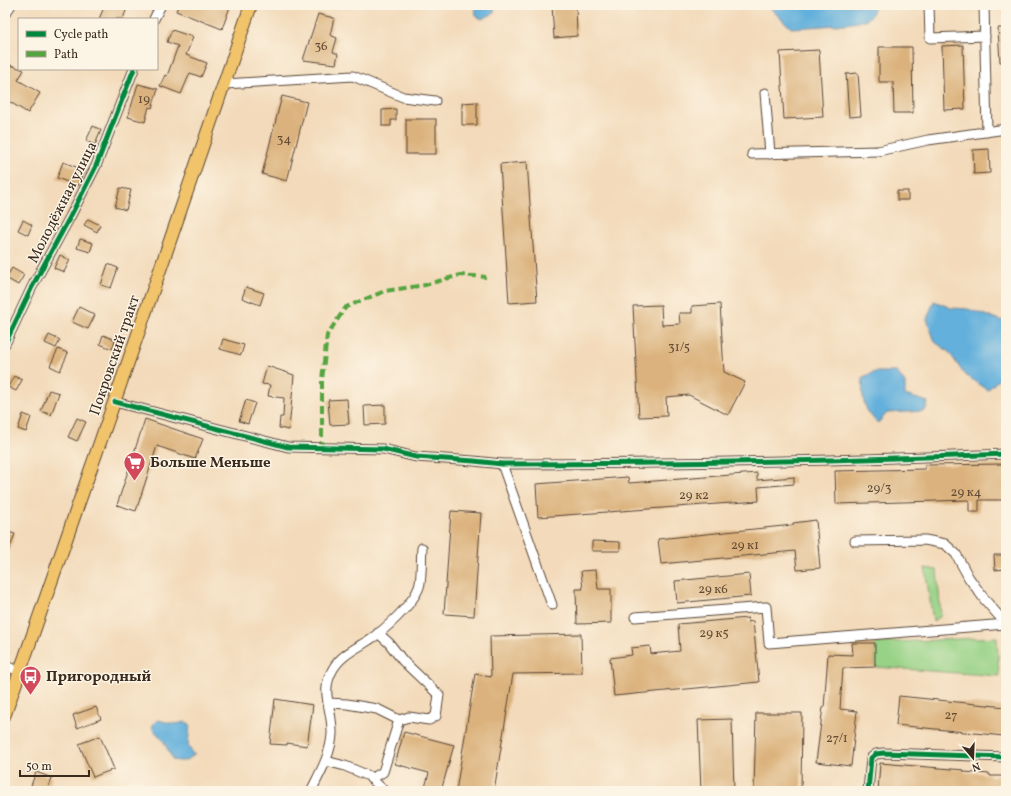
<svg xmlns="http://www.w3.org/2000/svg" width="1011" height="796" font-family="Vollkorn,serif">
  <style>
    .green { fill: #97d286; stroke: #697e52 }
    .water { fill: #63b0dc; stroke: #4f6d7d }
    .building { fill: #dbb27d }
    .lines { fill: none; stroke-linecap: round; stroke-linejoin: round }
    .minor-casing { stroke: #574435; stroke-width: 11 }
    .major-casing { stroke: #574435; stroke-width: 14 }
    .minor { stroke: #fff; stroke-width: 9 }
    .major { stroke: #f1c36a; stroke-width: 12 }
    .quiet { stroke: #54a441; stroke-width: 4; stroke-dasharray: 8 4; stroke-linecap: butt }
    .cycleway-casing { stroke: #fcf5e5; stroke-width: 8 }
    .cycleway { stroke: #00873e; stroke-width: 5 }
    .labels { text-anchor: middle; stroke-width: 3; stroke-linejoin: round; paint-order: stroke }
    .number-label { font-size: 13px; fill: #634c36 }
    .street-label { font-size: 15px; fill: #3b2a1e; stroke: #fcf5e5 }
    .poi-label { font-size: 15px; font-weight: bold; fill: #3b2a1e; stroke: #fcf5e5; text-anchor: start }
  </style>
  <rect width="100%" height="100%" fill="#fcf5e5"/>
  <filter id="ink" filterUnits="userSpaceOnUse"><feTurbulence type="fractalNoise" baseFrequency=".025" numOctaves="2"/><feDisplacementMap in="SourceGraphic" scale="8" xChannelSelector="R" yChannelSelector="G"/><feConvolveMatrix kernelMatrix="1 2 1 2 8 2 1 2 1" color-interpolation-filters="sRGB"/></filter>
  <filter id="wash" filterUnits="userSpaceOnUse"><feTurbulence type="fractalNoise" baseFrequency=".012" numOctaves="4" result="noise"/><feDisplacementMap in="SourceGraphic" scale="16" xChannelSelector="R" yChannelSelector="G"/><feGaussianBlur stdDeviation="0.9" result="paint"/><feColorMatrix in="noise" values="0 0 0 0 0 0 0 0 0 0 0 0 0 0 0 0 0 1.4 0 .05"/><feComposite in="paint" operator="in"/></filter>
  <g filter="url(#wash)">
    <rect width="100%" height="100%" fill="#f3daba"/>
    <!-- green -->
    <g class="green">
      <polygon points="925,568 937,570 941,616 933,621"/>
      <polygon points="997,637 999,676 875,667 875,643"/>
    </g>
    <!-- water -->
    <g class="water">
      <polygon points="475,5 494,5 494,13 482,19 476,16"/>
      <path d="M767,5H875C874,10 872,16 867,19C857,25 806,27 791,28Z"/>
      <polygon points="934,301 951,308 968,309 1006,322 1006,372 988,390 964,374 949,352 935,342 927,319"/>
      <path d="M875,372H897L905,383V395L928,402L925,411L887,413L878,423C862,409 862,397 863,377Z"/>
      <path d="M157,720L176,724L185,722L190,724L188,745L193,755L195,754C186,762 184,762 173,760L163,740L152,728L154,723Z"/>
    </g>
    <g id="blocks">
      <!-- building -->
      <g class="building">
        <polygon points="105,5 128,5 123,19 99,19"/>
        <polygon points="179,5 224,5 230,7 222,29 176,11"/>
        <polygon points="552,5 576,5 577,36 554,38"/>
        <polygon points="318,14 334,18 330,35 337,38 333,52 338,54 336,64 303,60"/>
        <polygon points="998,28 1006,28 1006,62 1000,62"/>
        <polygon points="172,30 193,37 186,55 207,63 201,77 190,73 181,94 160,86 165,75 167,76 178,46 167,42"/>
        <polygon points="963,45 965,109 944,110 942,46"/>
        <polygon points="879,47 912,47 913,113 894,113 893,82 879,82"/>
        <polygon points="819,50 823,117 784,119 780,52"/>
        <polygon points="5,63 24,70 18,80 40,93 28,113 5,99"/>
        <polygon points="858,73 861,116 849,117 846,74"/>
        <polygon points="138,84 158,89 152,108 149,107 145,122 128,117"/>
        <polygon points="282,96 307,102 287,181 262,174"/>
        <polygon points="477,102 477,125 462,125 462,103"/>
        <polygon points="396,109 396,120 391,120 391,126 382,126 382,110"/>
        <rect x="406" y="119" width="30" height="35"/>
        <polygon points="93,126 101,130 95,145 86,141"/>
        <polygon points="989,149 990,173 974,174 973,150"/>
        <polygon points="63,162 84,170 78,186 57,178"/>
        <polygon points="527,162 537,301 509,303 500,164"/>
        <polygon points="120,188 131,190 126,210 115,207"/>
        <rect x="897" y="191" width="11" height="9"/>
        <polygon points="88,219 100,225 97,232 84,225"/>
        <polygon points="23,220 32,225 28,235 18,230"/>
        <polygon points="80,239 93,243 90,252 77,248"/>
        <polygon points="60,255 70,260 64,272 54,268"/>
        <polygon points="108,264 118,268 111,288 101,285"/>
        <polygon points="12,268 24,275 18,285 6,278"/>
        <polygon points="246,287 264,293 260,305 242,298"/>
        <polygon points="720,304 724,372 745,382 728,415 689,395 666,397 667,416 639,417 633,306 661,305 662,325 680,324 679,313 692,313 692,306"/>
        <polygon points="79,307 95,315 88,329 72,322"/>
        <polygon points="49,335 60,340 56,348 45,343"/>
        <polygon points="103,335 115,340 112,349 100,344"/>
        <polygon points="223,339 244,345 241,355 220,349"/>
        <polygon points="58,349 68,353 60,371 50,366"/>
        <polygon points="267,366 294,375 289,430 279,428 280,417 283,417 284,398 268,396 270,385 262,384"/>
        <polygon points="14,376 22,380 16,391 8,387"/>
        <polygon points="49,390 59,393 51,415 41,411"/>
        <polygon points="347,399 349,424 330,425 328,400"/>
        <polygon points="246,400 255,403 248,424 239,421"/>
        <polygon points="385,405 385,424 365,425 364,406"/>
        <polygon points="23,414 31,417 26,432 18,429"/>
        <polygon points="77,418 86,422 77,441 68,437"/>
        <polygon points="145,419 203,439 195,459 157,446 136,511 117,505"/>
        <polygon points="1006,464 1006,500 979,500 979,512 969,512 969,500 836,504 835,471 925,469 925,465"/>
        <polygon points="757,473 757,480 794,477 794,484 758,487 759,501 538,517 536,484 628,477 629,483"/>
        <polygon points="451,511 481,513 474,616 444,614"/>
        <polygon points="816,520 820,568 797,570 795,551 661,564 658,539 793,525 793,523"/>
        <polygon points="5,531 15,534 6,558 5,558"/>
        <polygon points="592,541 620,542 620,551 592,551"/>
        <polygon points="994,555 1006,555 1006,569 995,570"/>
        <polygon points="596,570 598,589 611,589 611,623 577,624 576,589 583,589 581,571"/>
        <polygon points="749,574 751,596 677,603 675,581"/>
        <polygon points="748,618 748,622 753,621 759,682 614,696 610,658 632,655 631,648 650,646 651,654 680,651 678,624"/>
        <polygon points="581,634 582,673 513,674 494,791 456,791 475,674 491,677 490,636"/>
        <polygon points="852,643 875,643 875,667 843,668 840,709 857,711 851,766 816,762 823,707 824,708 828,654 853,655"/>
        <polygon points="899,696 1006,707 1004,736 896,725"/>
        <polygon points="275,699 313,705 307,746 287,743 287,745 270,744"/>
        <polygon points="96,707 101,719 77,728 73,715"/>
        <polygon points="756,713 802,713 801,791 754,791"/>
        <polygon points="732,719 734,791 701,791 698,720"/>
        <polygon points="404,732 454,745 441,791 424,791 429,773 395,764"/>
        <polygon points="100,736 114,769 93,777 79,744"/>
        <polygon points="880,763 964,770 964,772 990,774 990,776 1006,776 1006,791 878,791"/>
        <polygon points="36,772 52,778 47,791 29,791"/>
      </g>
    </g>
  </g>
  <g filter="url(#ink)">
    <use href="#blocks" fill-opacity="0" stroke="#574435" stroke-width="1"/>
    <g class="lines">
      <defs>
        <g id="minor">
          <polyline points="929,5 930,38 985,36"/>
          <polyline points="984,5 987,132"/>
          <polyline points="5,14 11,5"/>
          <polyline points="154,19 161,5"/>
          <polyline points="225,84 353,76 403,97 435,101"/>
          <polyline points="765,93 770,154"/>
          <polyline points="752,154 878,151 928,140 1006,129"/>
          <polyline points="5,344 32,287 70,217 96,166 134,69"/>
          <path d="M115,402L288,447L383,449L416,457L474,461L502,464C670,464 838,461 1006,454"/>
          <polyline points="502,464 552,605"/>
          <polyline points="855,541 925,540 945,544 956,554 969,578 985,600 1006,624"/>
          <polyline points="635,617 766,607 769,643 1006,624"/>
          <polyline points="5,666 20,671"/>
          <polyline points="328,703 347,704 377,709 399,720"/>
          <polyline points="326,761 345,766 369,776 384,791"/>
          <polyline points="371,779 383,772 399,720 409,717 429,720 436,716 439,695 403,661 389,643 378,633"/>
          <path d="M311,791C320,773 331,754 332,734C333,708 319,693 333,669C341,655 357,648 369,640C384,631 413,604 419,587C422,580 421,557 422,548"/>
          <polyline points="868,791 871,758 876,754 883,753 1006,757"/>
        </g>
        <polyline id="major" points="5,714 139,331 251,5"/>
      </defs>
      <!-- minor casing -->
      <use href="#minor" class="minor-casing"/>
      <!-- major casing -->
      <use href="#major" class="major-casing"/>
      <!-- minor -->
      <use href="#minor" class="minor"/>
      <!-- major -->
      <use href="#major" class="major"/>
      <!-- quiet -->
      <polyline class="quiet" points="322,449 322,380 327,335 346,307 385,291 425,285 460,275 486,277"/>
      <defs>
        <g id="cycleway">
          <polyline points="5,344 32,287 70,217 96,166 134,69"/>
          <path d="M115,402L288,447L383,449L416,457L474,461L502,464C670,464 838,461 1006,454"/>
          <polyline points="868,791 871,758 876,754 883,753 1006,757"/>
        </g>
      </defs>
      <!-- cycleway casing -->
      <use href="#cycleway" class="cycleway-casing"/>
      <!-- cycleway -->
      <use href="#cycleway" class="cycleway"/>
    </g>
  </g>
  <!-- icons -->
  <defs>
    <symbol id="supermarket-pin" viewBox="-11 -11 22 30"><path d="M0 17L-7.5 6A9.5 9.5 0 1 1 7.5 6Z" fill="#d1495b" stroke="#fcf5e5"/><path d="M-6-5.5h2.5l.6 2H6L4.5 2H-2.5L-4.4-4H-6ZM-1.5 3.2a1.3 1.3 0 1 0 .1 0ZM3 3.2a1.3 1.3 0 1 0 .1 0Z" fill="#fff"/></symbol>
    <symbol id="bus-pin" viewBox="-11 -11 22 30"><path d="M0 17L-7.5 6A9.5 9.5 0 1 1 7.5 6Z" fill="#d1495b" stroke="#fcf5e5"/><path d="M-5-6H5V4H4V6H2V4H-2V6H-4V4H-5ZM-3.5-4V0h7V-4ZM-3.5 1.2v1.5H-2V1.2ZM2 1.2v1.5H3.5V1.2Z" fill="#fff"/></symbol>
  </defs>
  <g fill-rule="evenodd">
    <use href="#supermarket-pin" x="122" y="450" width="25" height="34"/>
    <use href="#bus-pin" x="18" y="664" width="25" height="34"/>
  </g>
  <g class="labels">
    <!-- number labels -->
    <g class="number-label">
      <text x="321" y="50">36</text>
      <text x="144" y="103">19</text>
      <text x="284" y="143">34</text>
      <text x="679" y="351">31/5</text>
      <text x="879" y="492">29/3</text>
      <text x="966" y="496">29 к4</text>
      <text x="694" y="499">29 к2</text>
      <text x="745" y="549">29 к1</text>
      <text x="713" y="593">29 к6</text>
      <text x="714" y="637">29 к5</text>
      <text x="951" y="719">27</text>
      <text x="837" y="742">27/1</text>
    </g>
    <!-- street labels -->
    <g class="street-label">
      <text transform="translate(62 202) rotate(-63)" y="5">Молодёжная улица</text>
      <text transform="translate(114 355) rotate(-71)" y="5">Покровский тракт</text>
    </g>
    <!-- poi labels -->
    <g class="poi-label">
      <text x="150" y="467">Больше Меньше</text>
      <text x="46" y="681">Пригородный</text>
    </g>
  </g>
  <!-- margin -->
  <rect width="1011" height="796" fill="none" stroke="#fcf5e5" stroke-width="20"/>
  <!-- legend -->
  <rect x="18" y="18" width="140" height="52" fill="#fcf5e5" stroke="#afa495"/>
  <rect x="26" y="31" width="20" height="6" fill="#00873e" stroke="#afa495"/>
  <text x="54" y="38" font-size="12" fill="#3b2a1e">Cycle path</text>
  <rect x="26" y="51" width="20" height="6" fill="#54a441" stroke="#afa495"/>
  <text x="54" y="58" font-size="12" fill="#3b2a1e">Path</text>
  <!-- north arrow -->
  <g transform="translate(973 758) rotate(161)" stroke="#fcf5e5" stroke-width="3" paint-order="stroke">
  <path d="M0-3L7 15L0 10L-7 15Z" fill="#3b2a1e"/>
  <text y="-6" font-size="11" font-weight="bold" text-anchor="middle" fill="#3b2a1e">N</text>
  </g>
  <!-- scale -->
  <path d="M20 770v6h69v-6" fill="none" stroke="#3b2a1e" stroke-width="2"/>
  <text x="26" y="770" font-size="12" fill="#3b2a1e" stroke="#fcf5e5" stroke-width="3" paint-order="stroke">50 m</text>
</svg>
